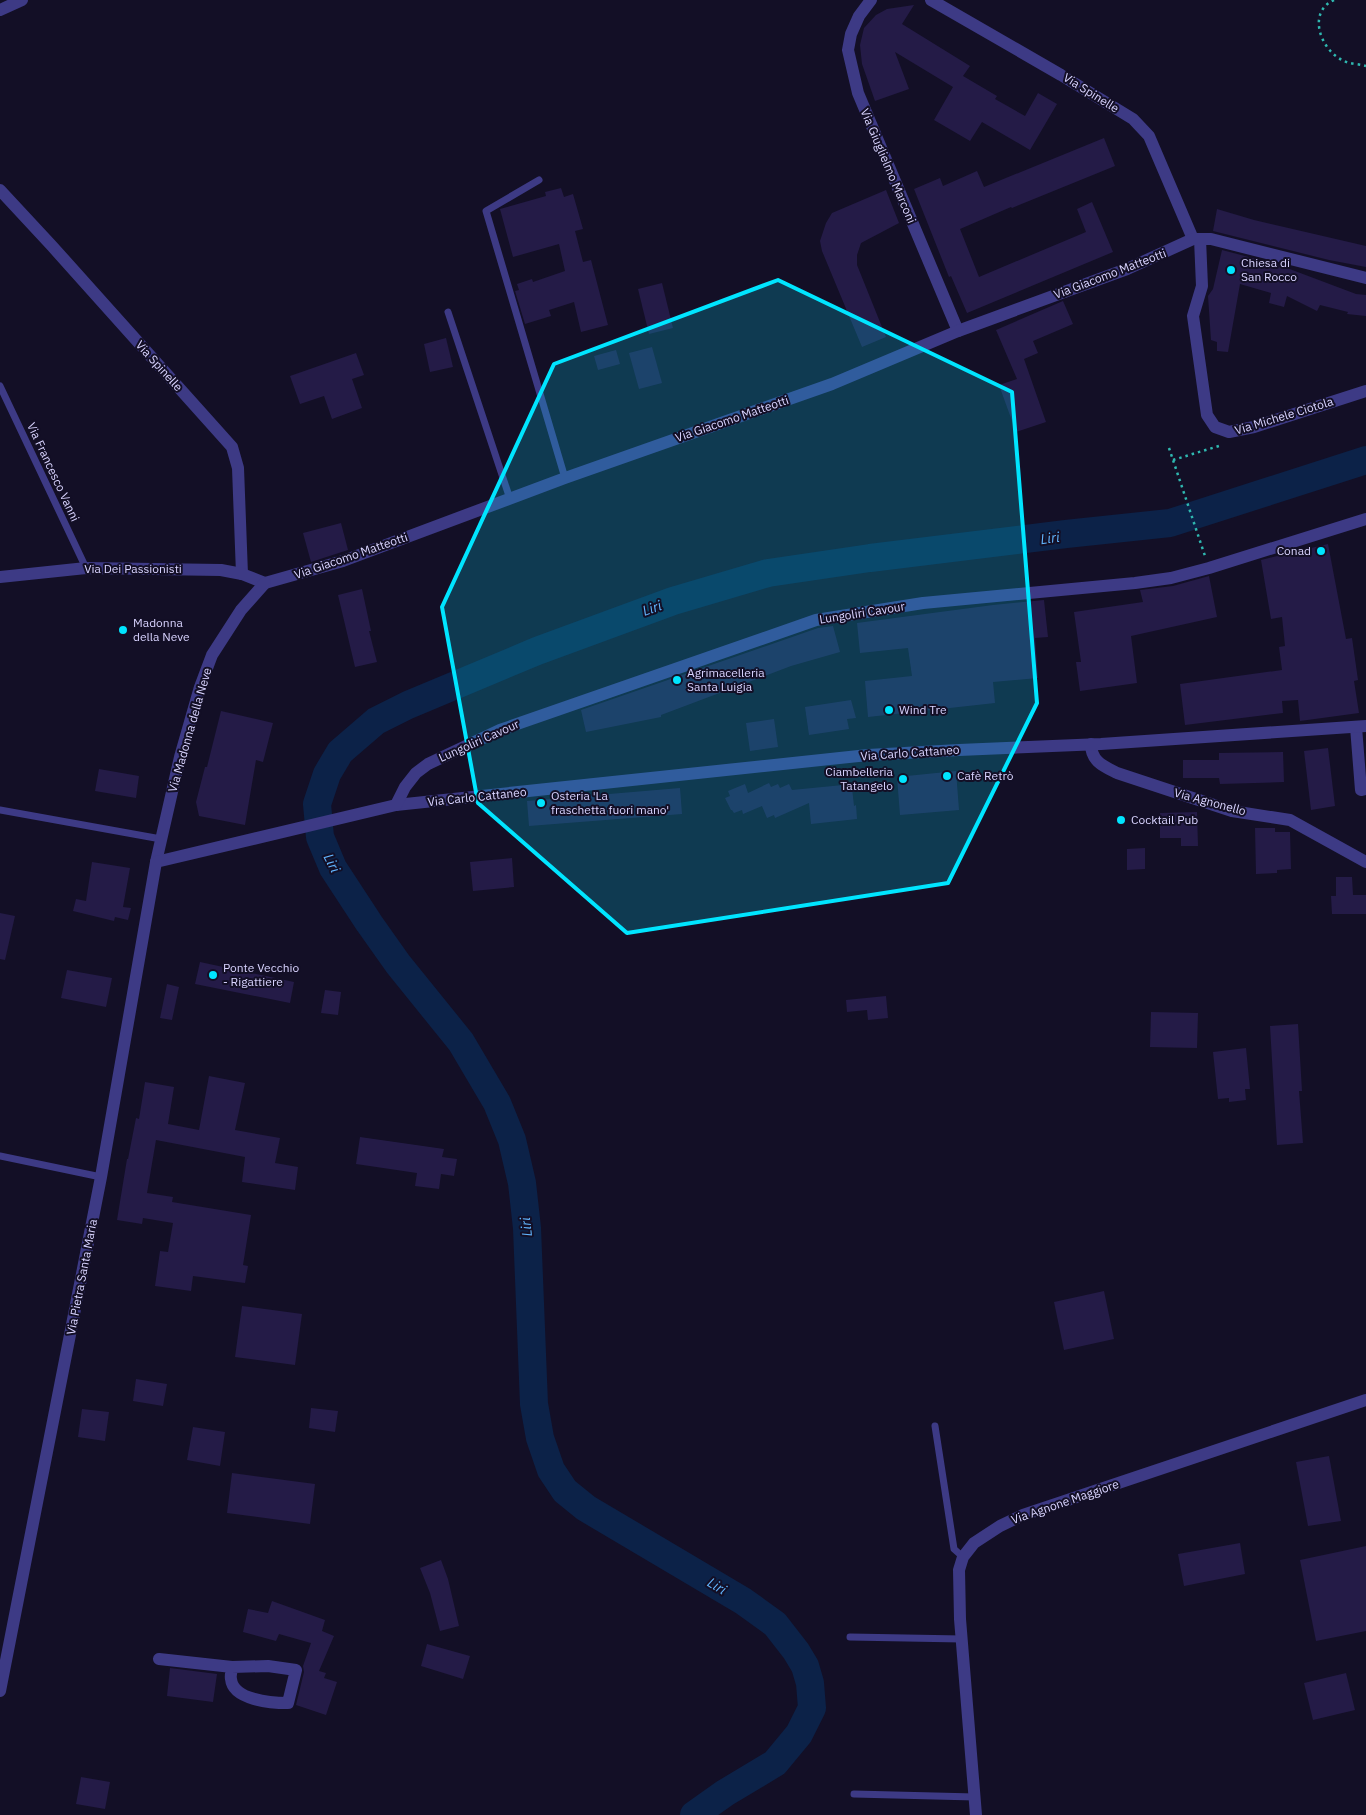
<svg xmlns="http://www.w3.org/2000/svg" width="1366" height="1815" font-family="'IBM Plex Sans',sans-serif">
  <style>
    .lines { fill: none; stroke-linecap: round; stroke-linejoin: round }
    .river { stroke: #0c2248; stroke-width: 28 }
    .building { fill: #241b47 }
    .path { stroke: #2fb8b0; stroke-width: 2.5; stroke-dasharray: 2.5 4; stroke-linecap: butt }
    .service { stroke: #3d3a85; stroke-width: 7 }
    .minor { stroke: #3d3a85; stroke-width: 12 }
    .tertiary { stroke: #3d3a85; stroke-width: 12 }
    .marked { fill: #00e5ff; fill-opacity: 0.2; stroke: #00e5ff; stroke-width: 4; stroke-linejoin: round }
    .poi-dot { fill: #00e5ff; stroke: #130f26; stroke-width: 2 }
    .labels { text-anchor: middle; stroke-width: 4; stroke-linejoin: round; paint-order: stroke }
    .street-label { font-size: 12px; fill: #d9d4ff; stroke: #130f26 }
    .poi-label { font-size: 12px; fill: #d9d4ff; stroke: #130f26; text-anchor: start }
    .water-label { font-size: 14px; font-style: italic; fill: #62b6ff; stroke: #130f26 }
  </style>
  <rect width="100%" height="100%" fill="#130f26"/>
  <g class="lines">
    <!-- river -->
    <polyline class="river" points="694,1815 725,1793 775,1763 799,1734 812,1708 810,1683 805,1666 796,1651 775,1624 743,1601 586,1508 565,1491 551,1470 540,1438 534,1404 527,1228 522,1183 512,1140 497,1103 461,1042 398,964 369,923 333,868 320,837 317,804 327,774 340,752 376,721 408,705 537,651 673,601 768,573 870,558 1066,534 1170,523 1366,460"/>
  </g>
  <!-- building -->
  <g class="building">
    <polygon points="914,5 902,24 970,66 963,76 997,96 995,99 1025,116 1038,93 1057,104 1030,150 982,122 970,141 934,120 953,87 895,52 909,89 875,101 862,64 860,45 864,28 876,15 887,9"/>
    <polygon points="1104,138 1115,166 1012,208 1011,207 960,229 979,277 1086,232 1077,209 1092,202 1113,252 967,313 951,276 949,277 914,189 940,178 943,186 977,171 984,187"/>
    <polygon points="561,188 564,197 573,194 583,229 575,231 583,262 591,260 608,325 581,332 574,302 549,310 551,316 525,324 515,291 519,290 517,284 532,279 533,282 565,271 559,244 513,257 500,209 546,196 545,192"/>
    <polygon points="886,190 899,223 861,243 857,255 857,265 886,337 862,347 822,251 820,241 826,223 832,213"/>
    <polygon points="1217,209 1254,220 1366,246 1366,267 1329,260 1213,231"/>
    <polygon points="1222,250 1279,265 1356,294 1366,295 1366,316 1347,314 1348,312 1320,305 1317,311 1287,296 1284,307 1269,303 1271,293 1240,284 1228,352 1217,351 1217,342 1211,340 1208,296 1213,289"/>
    <polygon points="662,283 673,328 649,334 638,289"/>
    <polygon points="1063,301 1073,324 1033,341 1038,353 1024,359 1046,422 1016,432 999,385 1017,379 996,330"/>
    <polygon points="446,338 453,367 430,372 424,344"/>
    <polygon points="652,347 662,383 639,389 629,353"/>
    <polygon points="616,350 620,364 598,370 594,356"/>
    <polygon points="356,353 364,375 352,379 362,408 332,419 324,396 300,404 290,376"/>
    <polygon points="341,523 348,550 311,562 303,533"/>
    <polygon points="1328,544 1346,639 1352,638 1358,680 1354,681 1359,713 1300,721 1298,700 1282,701 1283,713 1185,725 1180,684 1282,670 1279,647 1285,646 1282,617 1271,619 1261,560"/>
    <polygon points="1209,576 1217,617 1131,636 1137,683 1080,691 1076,662 1081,662 1074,612 1143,602 1140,590 1173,586"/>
    <polygon points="362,589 371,631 369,631 377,662 355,667 338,595"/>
    <polygon points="1044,600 1048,637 1035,638 1038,678 993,682 995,703 868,717 865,681 912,676 908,648 860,653 857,623 993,605"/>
    <polygon points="833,626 840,652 791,666 661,715 661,717 586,732 581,710 818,628"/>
    <polygon points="851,700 856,718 847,719 849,729 809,735 805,707"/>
    <polygon points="221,711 273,723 263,762 256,760 245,825 199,816 196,802 205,767 207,767"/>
    <polygon points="774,719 778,747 750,751 746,723"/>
    <polygon points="1328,748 1335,806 1311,810 1304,751"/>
    <polygon points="1283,752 1284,782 1220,784 1219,778 1183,778 1183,760 1219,760 1219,753"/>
    <polygon points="99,769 139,776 136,798 95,791"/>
    <polygon points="956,771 959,810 900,815 897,777"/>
    <polygon points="769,783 771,787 778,784 780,788 789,784 792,790 843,785 843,787 852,788 854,806 856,805 857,819 811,824 809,803 775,818 774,815 767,818 762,806 743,814 742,810 734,813 732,810 731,810 725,798 730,796 728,791 745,784 748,793"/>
    <polygon points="680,788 682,814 529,826 527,801"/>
    <polygon points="1197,812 1198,846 1181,846 1181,838 1160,838 1160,813"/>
    <polygon points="1255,828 1275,828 1275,832 1290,832 1291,869 1277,870 1277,873 1256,874"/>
    <polygon points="1145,848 1145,869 1127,870 1127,849"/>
    <polygon points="512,858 514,887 473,891 470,862"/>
    <polygon points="92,862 130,868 123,907 131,908 128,920 115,917 114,921 73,911 76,899 86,901"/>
    <polygon points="1336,877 1352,877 1353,895 1366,895 1366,914 1332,914 1331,896 1336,896"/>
    <polygon points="0,913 15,916 5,960 0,959"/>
    <polygon points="200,962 294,982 290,1003 195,984"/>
    <polygon points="67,970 112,978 106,1007 61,998"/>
    <polygon points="167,984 179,987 172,1020 160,1018"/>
    <polygon points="325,990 341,992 338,1015 321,1013"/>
    <polygon points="886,996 888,1018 868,1020 867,1010 847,1012 846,1000"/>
    <polygon points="1151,1012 1198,1013 1197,1048 1150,1047"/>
    <polygon points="1298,1024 1302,1091 1299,1091 1303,1143 1277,1145 1270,1026"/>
    <polygon points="1246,1048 1250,1089 1245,1089 1246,1100 1229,1102 1229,1098 1218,1099 1213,1052"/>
    <polygon points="209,1076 245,1083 235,1130 280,1138 275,1163 298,1167 295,1190 242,1182 245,1157 156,1140 147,1193 173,1197 172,1202 251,1215 243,1265 248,1266 245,1283 193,1276 191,1291 155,1286 160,1251 168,1252 173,1223 143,1218 142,1224 117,1220 127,1159 128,1159 136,1118 139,1119 145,1082 174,1087 168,1124 199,1130"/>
    <polygon points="360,1137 444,1149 442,1157 457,1159 454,1176 441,1174 439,1189 415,1186 417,1173 356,1164"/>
    <polygon points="1104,1291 1114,1339 1064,1350 1054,1302"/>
    <polygon points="242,1306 302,1314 295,1365 235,1357"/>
    <polygon points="136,1379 167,1384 163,1406 133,1401"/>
    <polygon points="311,1408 338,1411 335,1432 309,1428"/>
    <polygon points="82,1409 109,1412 105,1441 78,1437"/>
    <polygon points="193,1427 225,1432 220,1466 187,1460"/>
    <polygon points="1329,1456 1341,1521 1308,1526 1296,1462"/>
    <polygon points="232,1473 315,1484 310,1524 227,1513"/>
    <polygon points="1240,1543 1245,1574 1184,1586 1178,1554"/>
    <polygon points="1366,1546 1366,1631 1316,1641 1300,1560"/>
    <polygon points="441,1560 448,1579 459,1626 440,1631 430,1593 420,1568"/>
    <polygon points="272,1601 325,1620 322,1631 334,1636 319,1671 326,1673 324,1678 337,1682 326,1715 296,1705 304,1672 303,1666 311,1643 279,1634 276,1641 243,1632 248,1609 268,1613"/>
    <polygon points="427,1644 470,1656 463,1679 421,1666"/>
    <polygon points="170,1668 217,1674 213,1702 167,1696"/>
    <polygon points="1346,1673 1355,1710 1313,1720 1304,1683"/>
    <polygon points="81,1777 110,1782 105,1809 76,1804"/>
  </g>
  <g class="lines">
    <!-- path -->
    <g class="path">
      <path d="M1334,0C1307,12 1320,49 1342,60C1349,64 1359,64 1366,66"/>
      <polyline points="1169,448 1205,556"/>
      <polyline points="1173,460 1222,445"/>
    </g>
    <!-- service -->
    <g class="service">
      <polyline points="539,180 486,211 565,478"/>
      <polyline points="448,312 510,499"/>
      <polyline points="0,386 86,568"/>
      <polyline points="0,810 161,839"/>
      <polyline points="0,1156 101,1177"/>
      <polyline points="935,1426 954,1549 963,1557"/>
      <polyline points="850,1637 962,1639"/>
      <polyline points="854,1794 975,1797"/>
    </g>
    <!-- minor -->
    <g class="minor">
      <polyline points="871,0 859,16 851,34 848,50 858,93 958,331"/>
      <polyline points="931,0 1061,75 1133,119 1149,136 1193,239"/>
      <polyline points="0,10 22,0"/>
      <polyline points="0,190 52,246 232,447 238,468 242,574"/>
      <polyline points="1200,239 1202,286 1193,316 1207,415 1215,427 1229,432 1254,427 1366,391"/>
      <polyline points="0,577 86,568 221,570 242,574 265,583"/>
      <polyline points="265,583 343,561 565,478 832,384 958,331 1127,269 1193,239 1211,239 1366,278"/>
      <polyline points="1356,727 1361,790 1366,789"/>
      <path d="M1091,744C1091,761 1103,766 1117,773L1232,811L1290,820L1366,862"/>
      <polyline points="396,805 868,755 959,750 1101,744 1366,726"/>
      <polyline points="156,862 180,757 200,687 212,655 241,610 265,583"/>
      <path d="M159,1659L232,1667C232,1671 230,1675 231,1679C233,1700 271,1703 288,1703L296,1670L268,1666L232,1667"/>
      <polyline points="976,1815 960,1619 959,1570 963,1557 974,1543 1000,1526 1023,1515 1366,1400"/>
    </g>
    <!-- tertiary -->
    <polyline class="tertiary" points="0,1691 101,1177 156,862 396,805 405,787 416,773 428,764 500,730 816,620 923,603 1135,583 1171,578 1209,568 1366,519"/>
  </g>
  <!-- marked area -->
  <path class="marked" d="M778,280L1012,392L1037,703L948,883L627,933L478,803L442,607L554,364Z"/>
  <!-- markers -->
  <g class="poi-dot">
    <circle cx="1231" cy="270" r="5"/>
    <circle cx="1321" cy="551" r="5"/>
    <circle cx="123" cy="630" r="5"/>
    <circle cx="677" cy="680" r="5"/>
    <circle cx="889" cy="710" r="5"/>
    <circle cx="947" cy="776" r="5"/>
    <circle cx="903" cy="779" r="5"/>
    <circle cx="541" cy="803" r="5"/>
    <circle cx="1121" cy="820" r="5"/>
    <circle cx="213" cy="975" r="5"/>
  </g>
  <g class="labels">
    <!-- street labels -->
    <g class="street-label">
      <text transform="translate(1091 93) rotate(32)" y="4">Via Spinelle</text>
      <text transform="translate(888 166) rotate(67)" y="4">Via Giuglielmo Marconi</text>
      <text transform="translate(1110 274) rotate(-21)" y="4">Via Giacomo Matteotti</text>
      <text transform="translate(159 366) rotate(48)" y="4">Via Spinelle</text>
      <text transform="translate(1284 416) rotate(-17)" y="4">Via Michele Ciotola</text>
      <text transform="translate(732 419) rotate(-19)" y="4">Via Giacomo Matteotti</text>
      <text transform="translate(53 472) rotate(65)" y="4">Via Francesco Vanni</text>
      <text transform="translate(351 556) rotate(-19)" y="4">Via Giacomo Matteotti</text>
      <text x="133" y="573">Via Dei Passionisti</text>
      <text transform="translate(862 613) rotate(-9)" y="4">Lungoliri Cavour</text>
      <text transform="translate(190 730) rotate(-74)" y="4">Via Madonna della Neve</text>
      <text transform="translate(479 741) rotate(-24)" y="4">Lungoliri Cavour</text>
      <text transform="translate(910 753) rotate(-4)" y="4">Via Carlo Cattaneo</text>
      <text transform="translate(477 797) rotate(-6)" y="4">Via Carlo Cattaneo</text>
      <text transform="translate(1210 802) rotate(15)" y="4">Via Agnonello</text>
      <text transform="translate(82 1277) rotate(-79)" y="4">Via Pietra Santa Maria</text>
      <text transform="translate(1065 1502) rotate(-19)" y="4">Via Agnone Maggiore</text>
    </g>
    <!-- poi labels -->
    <g class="poi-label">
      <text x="1241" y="267">Chiesa di<tspan x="1241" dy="14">San Rocco</tspan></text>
      <text x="1311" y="555" text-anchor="end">Conad</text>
      <text x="133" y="627">Madonna<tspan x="133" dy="14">della Neve</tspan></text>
      <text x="687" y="677">Agrimacelleria<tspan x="687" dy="14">Santa Luigia</tspan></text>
      <text x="899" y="714">Wind Tre</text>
      <text x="893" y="776" text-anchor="end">Ciambelleria<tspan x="893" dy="14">Tatangelo</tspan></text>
      <text x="957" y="780">Cafè Retrò</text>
      <text x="551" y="800">Osteria 'La<tspan x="551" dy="14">fraschetta fuori mano'</tspan></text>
      <text x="1131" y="824">Cocktail Pub</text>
      <text x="223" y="972">Ponte Vecchio<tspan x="223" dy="14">- Rigattiere</tspan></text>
    </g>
    <!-- water labels -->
    <g class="water-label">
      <text transform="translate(1050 538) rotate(-7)" y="5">Liri</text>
      <text transform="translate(652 608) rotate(-20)" y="5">Liri</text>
      <text transform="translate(332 863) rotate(63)" y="5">Liri</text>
      <text transform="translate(526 1227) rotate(-96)" y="5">Liri</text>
      <text transform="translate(717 1586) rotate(31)" y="5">Liri</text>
    </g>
  </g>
</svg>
